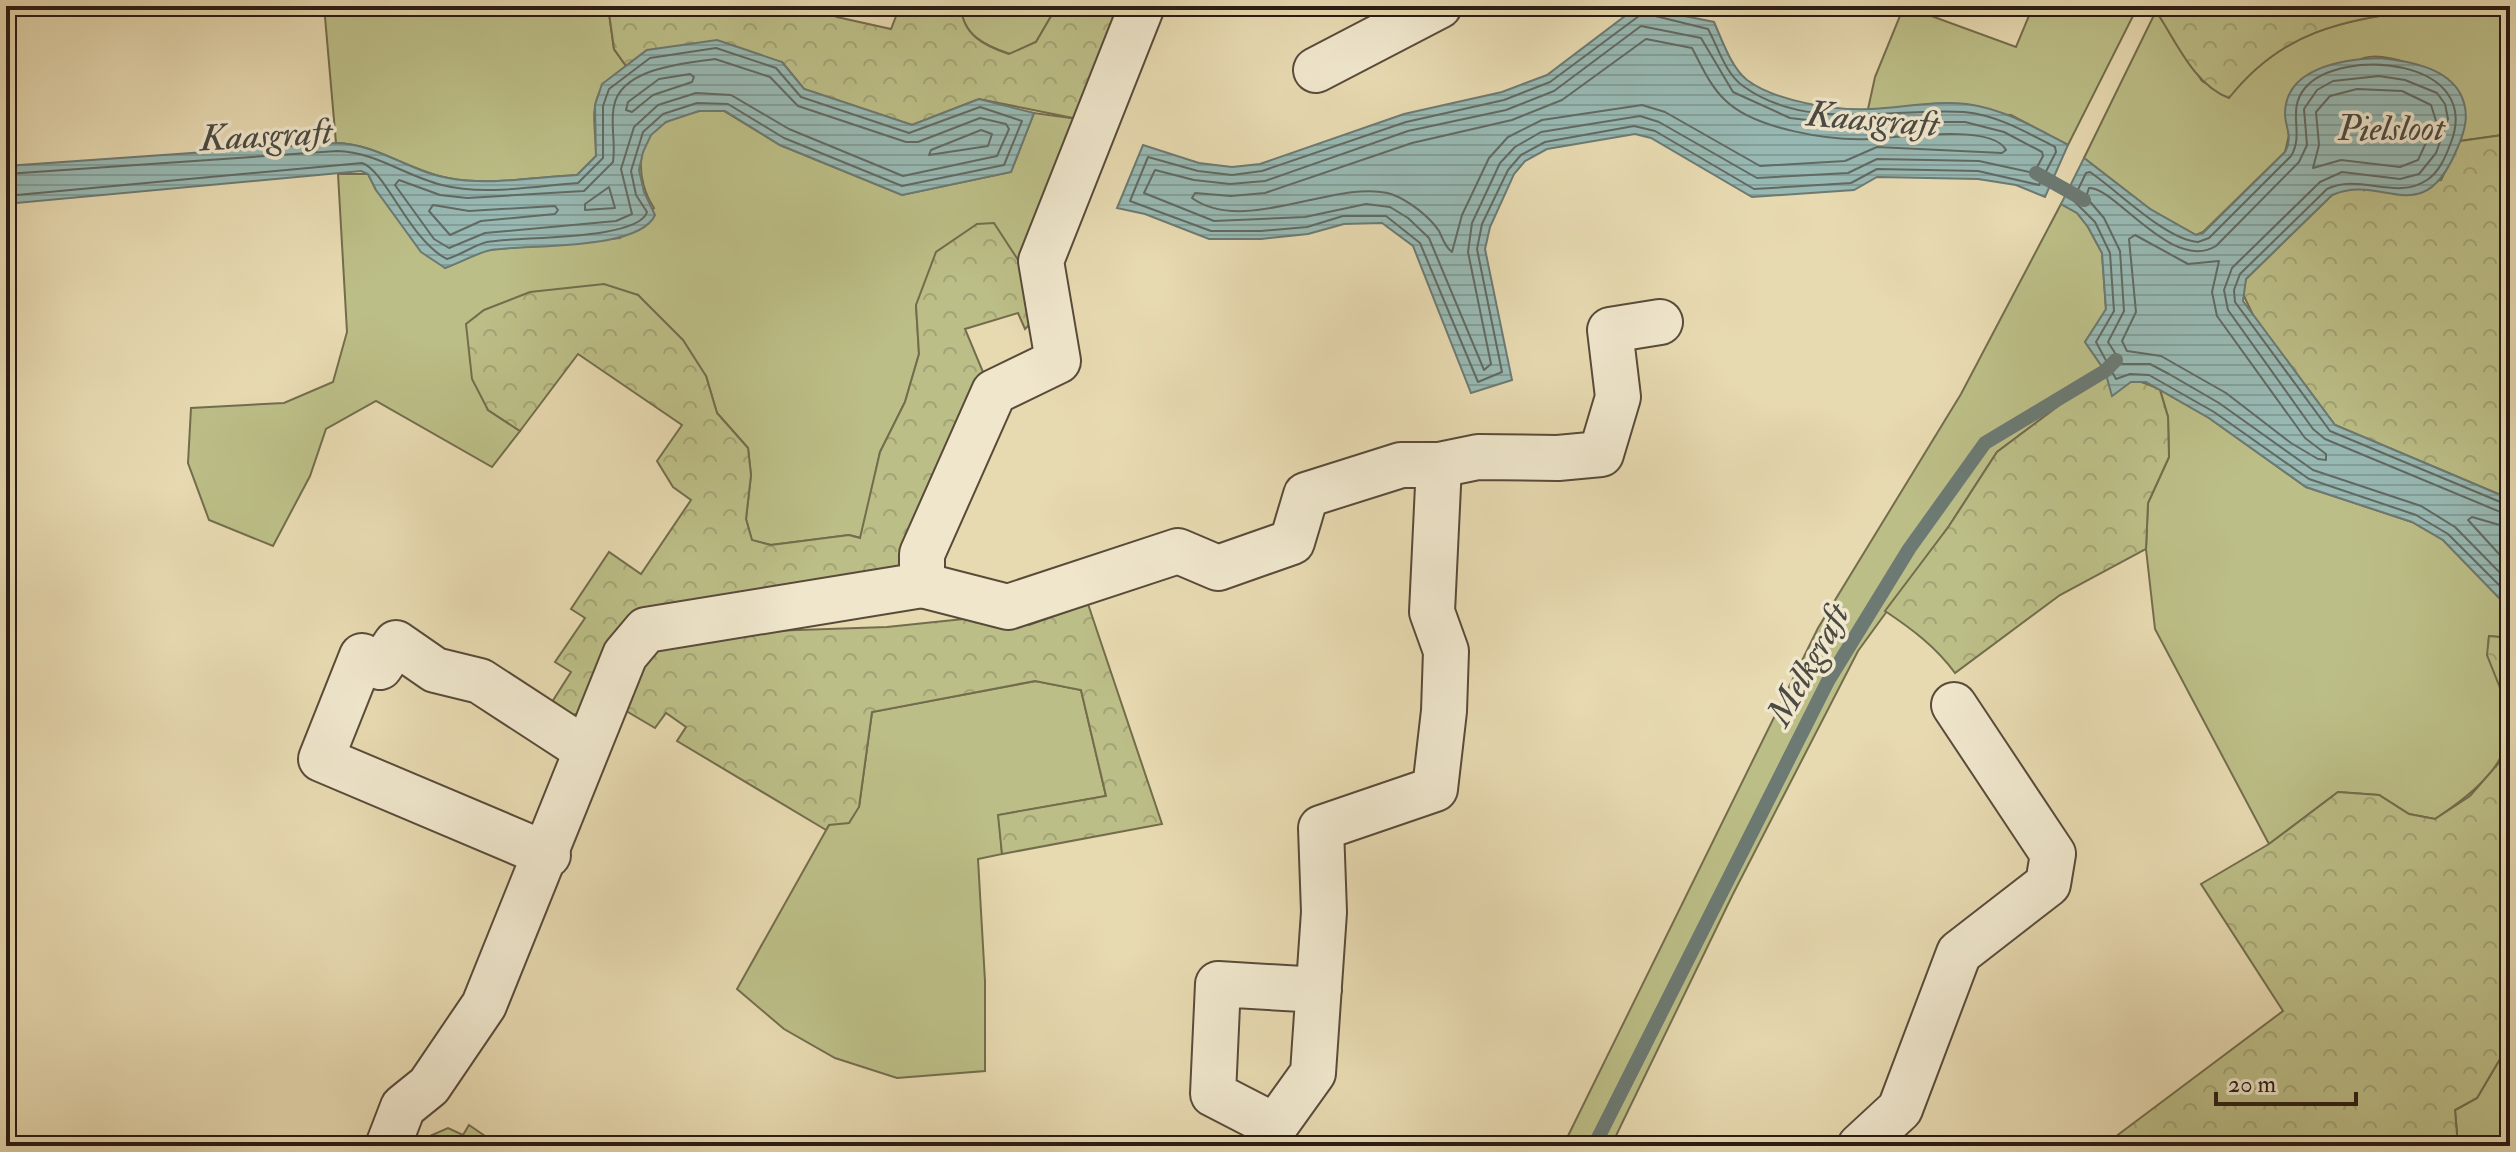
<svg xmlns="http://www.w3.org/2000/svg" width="2516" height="1152" font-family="'IM FELL Double Pica',serif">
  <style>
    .green { fill: #bcbe87; stroke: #736d4d; stroke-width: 2 }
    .forest { fill: url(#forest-crowns); stroke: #736d4d; stroke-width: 2 }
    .water { fill: url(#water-rules); stroke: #6c7a73; stroke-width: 2 }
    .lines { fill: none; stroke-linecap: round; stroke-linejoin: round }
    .shore { stroke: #616a63; stroke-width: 2 }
    .stream { stroke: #6c7a73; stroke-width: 14 }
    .minor-casing { stroke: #594b3a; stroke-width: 48 }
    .minor { stroke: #efe6cc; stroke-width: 44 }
    .labels { text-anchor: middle; stroke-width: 7; stroke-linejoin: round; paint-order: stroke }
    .water-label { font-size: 36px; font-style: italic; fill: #4b4b43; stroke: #efe6cc }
  </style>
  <defs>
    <pattern id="forest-crowns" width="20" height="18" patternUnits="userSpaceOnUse" patternTransform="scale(2)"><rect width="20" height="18" fill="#bcbe87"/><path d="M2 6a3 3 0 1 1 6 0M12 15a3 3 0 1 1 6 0" fill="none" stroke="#a2a374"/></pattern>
    <pattern id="water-rules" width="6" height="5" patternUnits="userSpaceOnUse" patternTransform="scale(2)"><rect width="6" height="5" fill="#98b9b3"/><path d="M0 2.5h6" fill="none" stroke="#839e99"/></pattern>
  </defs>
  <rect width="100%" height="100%" fill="#e7d9b0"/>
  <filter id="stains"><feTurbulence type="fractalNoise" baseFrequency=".0025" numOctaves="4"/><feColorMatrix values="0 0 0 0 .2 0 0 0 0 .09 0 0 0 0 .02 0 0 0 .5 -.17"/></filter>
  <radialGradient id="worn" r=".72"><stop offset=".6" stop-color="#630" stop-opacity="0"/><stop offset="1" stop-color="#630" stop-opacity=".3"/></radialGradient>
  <!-- green -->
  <g class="green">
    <path d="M332,6H608L614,49L626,66C585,97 595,108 596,156L577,175C536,177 489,186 448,178C409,171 377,144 336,143L325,17Z"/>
    <path d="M961,6H1057L1036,42L1010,54C985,46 962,35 961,6Z"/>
    <polygon points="1904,6 2016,47 2033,6 2138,6 2068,145 2011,115 1868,109 1875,77"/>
    <path d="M2442,6H2510V134L2460,141C2476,97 2448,73 2408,63C2396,59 2377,54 2364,58C2347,64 2303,106 2286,119L2289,135L2285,152L2203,232L2196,235L2150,209L2084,158L2156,11L2202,81L2229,97C2289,23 2354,20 2442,6Z"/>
    <path d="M699,111H724L780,145L902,195L1011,172L1034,113L1078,119L1020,263L916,305L919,354L905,402L880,452L861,538L849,535L771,545L752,541L746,519L751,475L748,448L717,413L706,376L638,295L488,410L520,431L492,467L376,401L326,429L310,476L273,546L209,520L188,463L191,408L284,403L333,382L347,332L338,174H368L376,190L445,268L487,250L620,238L654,208C636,181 633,137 668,121C678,116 689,114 699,111Z"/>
    <polygon points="2061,204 2077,213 2088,227 2102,253 2106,310 2085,342 2105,371 1997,452 1949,526 1858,651 1732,896 1611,1146 1563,1146 1818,628 1961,394"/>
    <path d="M2160,390L2209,418L2306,487L2412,522L2443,540L2502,601L2510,604V638L2489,636C2485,669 2505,684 2510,713C2516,762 2470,796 2435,819L2409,814L2379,795L2338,792L2269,844L2155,629L2146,549L2148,503L2169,457L2168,417Z"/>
    <polygon points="1036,681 1081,690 1106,796 999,815 1002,854 978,859 985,981 985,1071 897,1078 835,1058 784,1029 737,989 829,825 859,807 872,712"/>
    <polygon points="2510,1042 2510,1146 2458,1146 2455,1110 2477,1098"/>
    <polygon points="469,1125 488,1138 490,1146 421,1146 423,1139 448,1128 463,1135"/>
  </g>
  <!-- forest -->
  <g class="forest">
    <path d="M608,6H815L837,17L891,29L900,6H961C962,35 985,46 1009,54L1036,42L1057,6H1122L1078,119L979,99L912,125L804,89L782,62L647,50L626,66L614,49Z"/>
    <path d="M2159,6H2442C2355,20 2288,23 2229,98C2194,85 2176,41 2156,11Z"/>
    <polygon points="2510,134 2510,499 2335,425 2254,317 2242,292 2246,279 2332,195 2344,190 2441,180 2460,141"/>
    <polygon points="994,223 1020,263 1040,314 1025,329 1018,313 965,329 983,372 896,571 632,612 578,714 570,715 552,702 571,672 555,662 585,618 571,609 609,552 641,574 691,500 673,487 657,461 682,425 578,354 520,431 488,410 472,379 466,324 484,310 530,292 604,284 638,295 683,340 706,376 717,413 748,448 751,475 746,519 752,540 771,545 849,535 860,538 880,452 905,402 919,354 916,305 936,252 977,224"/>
    <path d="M2105,371C2124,379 2143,380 2160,390L2168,417L2169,457L2148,503L2146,549L2060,595L1955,673C1936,647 1912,629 1885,611L1949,526L1997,452Z"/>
    <polygon points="1088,604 1162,824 1002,854 998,815 1106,796 1081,690 1035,681 872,712 859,807 849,823 829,825 826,830 677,741 686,727 666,713 655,728 623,709 645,657 658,647 737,632 887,627 973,618 1029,625"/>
    <polygon points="2489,636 2510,638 2510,713 2487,655"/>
    <polygon points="2510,726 2510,1042 2477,1098 2455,1110 2458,1146 2123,1146 2111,1140 2283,1011 2201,884 2269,844 2338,792 2379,795 2409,814 2435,819 2470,796 2504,757"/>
  </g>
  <!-- water -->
  <g class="water">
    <path d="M1650,9L1714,22C1722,40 1731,67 1747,80C1775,101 1835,111 1870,109C1902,108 1934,100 1967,104C2004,109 2036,128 2068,145L2045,197L2016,185L1978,179L1877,177L1854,190L1752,197L1651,138L1635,134L1547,149L1525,161L1514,174L1490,227L1485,249L1512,380L1471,393L1413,246L1382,223L1344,224L1308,234L1261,239H1209L1145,214L1117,208L1143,145L1199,163L1232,167L1260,164L1404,114L1502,92L1547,75L1633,10Z"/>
    <path d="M717,40L782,62L804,89L912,125L979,99L1034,113L1011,172L902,195L780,145L725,111H699L666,122L651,135L643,152L639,170L644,192L655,215C639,251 528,244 491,250C476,253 460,263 445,268L421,252L376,190L368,174L361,171L6,204V166L336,143C378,144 408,171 448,178C489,186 536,177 577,175L596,156L595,105L602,84L647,50Z"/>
    <path d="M2380,58C2408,61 2447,67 2461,95C2470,114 2465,131 2457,149C2422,233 2383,172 2332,195L2246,279L2243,301L2335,425L2510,499V604L2502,601L2443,540L2412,522L2306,487L2209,418L2146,382H2131L2112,396L2105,371L2085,342L2106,309L2102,253L2088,227L2077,213L2061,204L2084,158L2150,209L2196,235L2203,233L2285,152C2293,138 2286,129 2285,115C2284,67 2345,59 2380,58Z"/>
  </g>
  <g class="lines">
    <!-- shore -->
    <g class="shore">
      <path d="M1643,13L1708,29C1718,47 1725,73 1743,86C1808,133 1891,107 1964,112C1997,115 2026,132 2055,147L2056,152L2039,185L1978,171L1877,169L1851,183L1754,189L1655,131L1634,126L1545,142L1521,155L1508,170L1482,224L1477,249L1502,372L1478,382L1420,243L1386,216H1343L1307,227L1261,231H1211L1130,201L1148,157L1198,171L1232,175L1262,171L1406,122L1504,100L1550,82Z"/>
      <polygon points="1641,26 1701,38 1733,92 1790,118 1867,127 1913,122 1965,122 2004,132 2042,152 2043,156 2034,173 1979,161 1877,159 1848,173 1757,178 1659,122 1640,116 1541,132 1515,147 1500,163 1472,223 1468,252 1491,364 1484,370 1429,238 1408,218 1390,207 1366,204 1305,217 1214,221 1144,193 1155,170 1194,180 1230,184 1265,181 1408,131 1506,110 1554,91"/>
      <path d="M1646,39L1692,48C1701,65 1710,86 1725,100C1754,129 1830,141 1870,139C1897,138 1992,123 2006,150L2002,153L1877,147L1845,161L1760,166L1665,112L1642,105L1542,120L1508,137L1489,158L1462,215L1452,252C1445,247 1443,239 1439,231C1429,216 1408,200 1391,194C1337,178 1245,236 1192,198L1195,193L1231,196L1265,193L1412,143L1512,120L1562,100Z"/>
      <path d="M715,59L770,77L798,106L906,142H918L980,118L1006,124L1009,129L997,156L903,176L789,129L731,95L696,93L658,105L634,127L621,169L632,214L616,221L485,233L449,248L434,239L395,185L399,180L440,195L467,198L584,191L613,162C616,143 610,124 614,106C621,68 685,63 715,59Z"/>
      <polygon points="690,74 694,77 692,82 653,95 632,112 626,110 628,102 659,79"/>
      <polygon points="2357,89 2402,91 2431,105 2436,121 2418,160 2400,167 2341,160 2313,168 2319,145 2316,112 2330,96"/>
      <polygon points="981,130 992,134 988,146 929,155 931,150"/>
      <path d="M6,174L337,151C376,152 405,176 442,185C484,196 536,186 578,183L603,158V106L609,89L650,58L716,48L776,68L801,97L909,133L980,107L1022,121L1004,165L902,186L784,138L728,104L697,103L663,114L643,132L631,171L636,195L647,212C638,241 517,236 487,242C474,245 461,255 447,259C410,241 386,171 362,163L6,196"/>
      <polygon points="609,187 615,208 585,210 585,204"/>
      <polygon points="433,205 469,211 555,206 558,210 555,214 481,221 450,235 429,211"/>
      <polygon points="2135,235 2188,264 2219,261 2212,292 2217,316 2305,438 2326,454 2326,460 2318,459 2291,443 2226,393 2161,356 2127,351 2122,341 2136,312 2129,239"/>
      <path d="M2510,506L2330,431L2235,302L2234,290L2240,274L2327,189C2360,173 2396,201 2427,180C2439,172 2445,158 2450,145C2486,58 2340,46 2305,88C2286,111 2305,133 2291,156L2209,238L2198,242C2166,240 2118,191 2090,172L2086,173L2073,200L2095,222L2110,253L2114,311L2096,342L2116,379L2130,374L2149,375L2214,412L2309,479L2416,515L2448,534L2510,596"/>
      <path d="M2510,516L2325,439L2313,429L2228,310L2224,290L2232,268L2320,182L2342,172L2400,179L2419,174L2436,153L2448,119L2445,104L2437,93L2405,80L2379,76L2333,81L2317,90L2304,109L2307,145L2299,162L2216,246C2172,273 2114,186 2089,188L2086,197L2104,218L2120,251L2124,311L2108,342L2122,364H2150L2169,374L2219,403L2313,470L2421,506L2455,527L2510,583"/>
      <polyline points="2510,528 2472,517 2468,520 2510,566"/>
    </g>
    <!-- stream -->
    <g class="stream">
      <polyline points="2036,173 2084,200"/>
      <polyline points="1594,1146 1828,681 1909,549 1985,443 2105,371 2116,360"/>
    </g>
    <defs>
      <g id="minor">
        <polyline points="1316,70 1439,6"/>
        <polyline points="922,585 1008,607 1178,551 1218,568 1292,542 1306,495 1401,465 1439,465 1478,457 1558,458 1601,454 1618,397 1610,330 1660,322"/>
        <polyline points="548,855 321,759 362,656 380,667 396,643 435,670 480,681 586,750"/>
        <polyline points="1319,990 1218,984 1213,1094 1275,1126 1313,1073 1324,912 1321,828 1435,789 1444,711 1446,651 1432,612 1439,465"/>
        <polyline points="388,1146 403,1107 429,1086 484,1005 625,655 646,630 922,585 922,554 994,392 1058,361 1041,261 1142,6"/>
        <polyline points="1860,1146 1900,1109 1959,953 2048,884 2053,854 1954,705"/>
      </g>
    </defs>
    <!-- minor casing -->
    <use href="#minor" class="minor-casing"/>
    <!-- minor -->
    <use href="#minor" class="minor"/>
  </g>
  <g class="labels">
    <!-- water labels -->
    <g class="water-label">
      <text transform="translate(1873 118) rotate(5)" y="13">Kaasgraft</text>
      <text x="2391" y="140">Pielsloot</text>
      <text transform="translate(266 134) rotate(-3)" y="13">Kaasgraft</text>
      <text transform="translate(1807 664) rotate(-61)" y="13">Melkgraft</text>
    </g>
  </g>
  <!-- margin -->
  <rect width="2516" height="1152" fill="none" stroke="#e7d9b0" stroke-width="32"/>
  <rect x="8" y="8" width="2500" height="1136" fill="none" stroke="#2a1c13" stroke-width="4"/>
  <rect x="16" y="16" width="2484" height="1120" fill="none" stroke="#2a1c13" stroke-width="2"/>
  <!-- scale -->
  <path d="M2216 1092v12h140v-12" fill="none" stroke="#2a1c13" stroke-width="4"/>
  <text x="2228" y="1092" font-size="24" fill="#2a1c13" stroke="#efe6cc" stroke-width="6" paint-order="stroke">20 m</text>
  <rect width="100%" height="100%" filter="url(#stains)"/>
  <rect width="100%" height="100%" fill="url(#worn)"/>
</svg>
